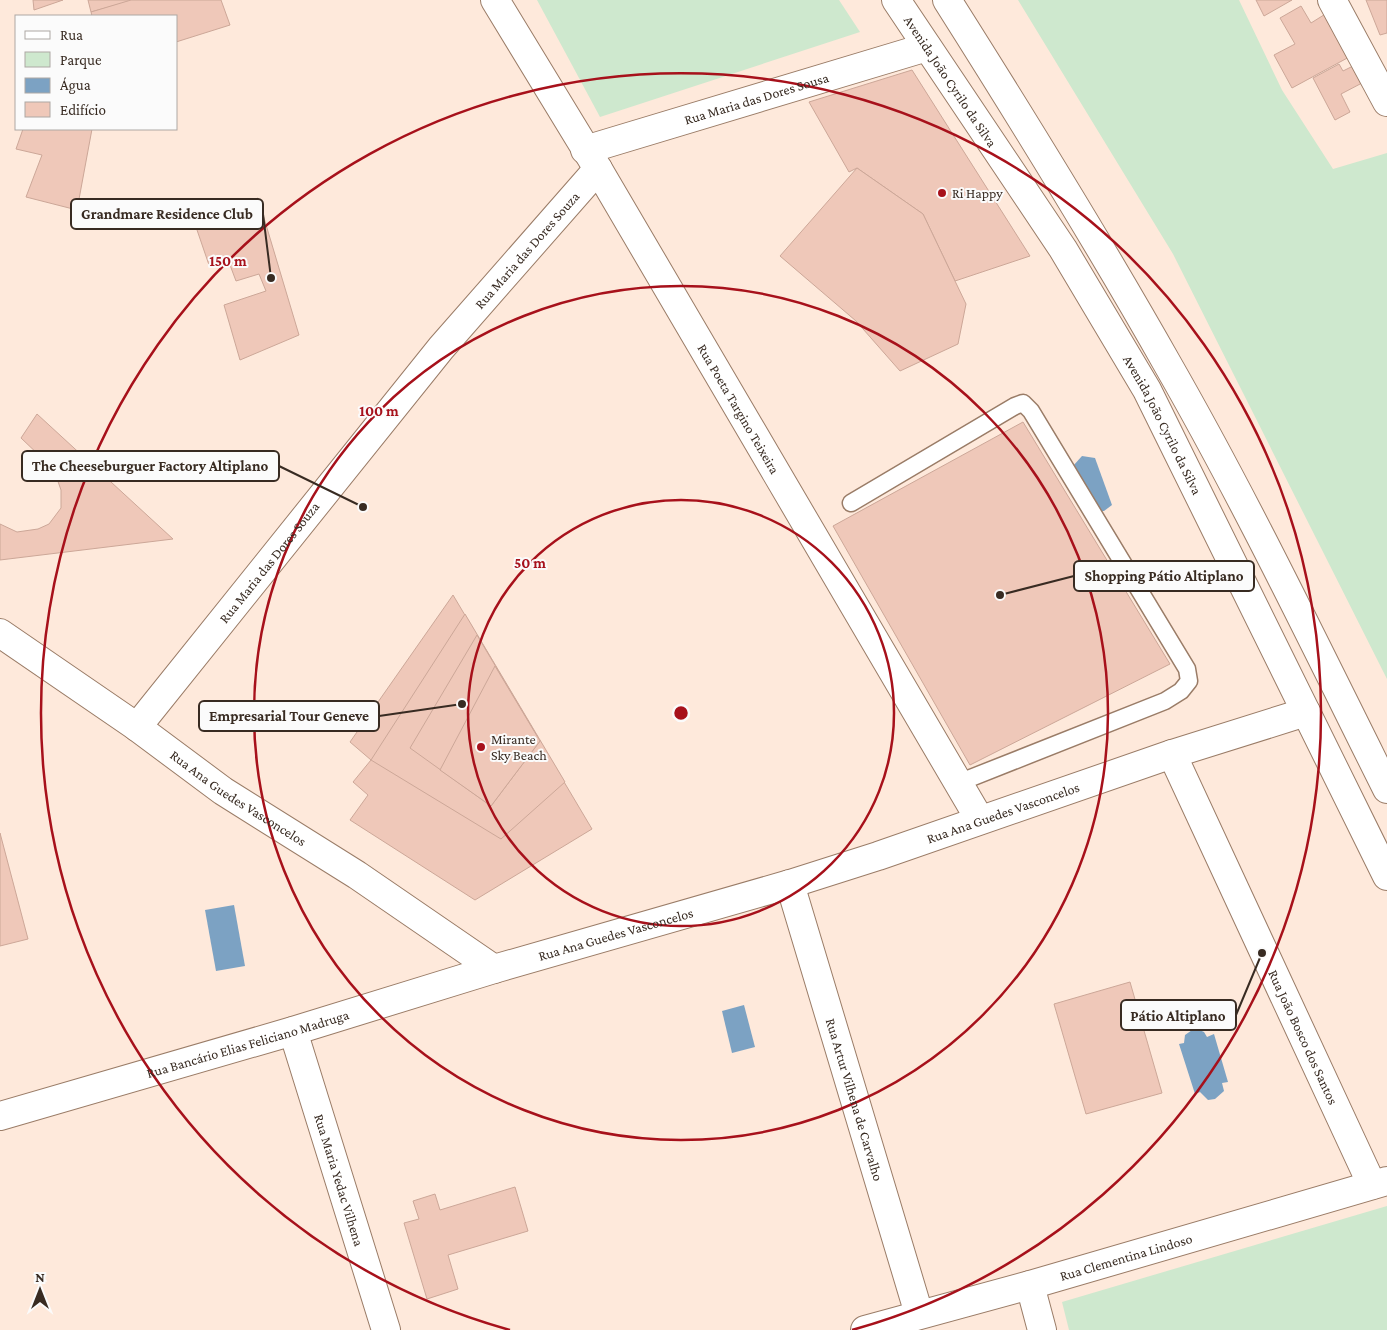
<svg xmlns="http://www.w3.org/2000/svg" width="1387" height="1330" font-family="'Crimson Pro',serif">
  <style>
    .green { fill: #cee8ce }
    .water { fill: #7ca2c3 }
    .building { fill: #efc8b9; stroke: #cca798 }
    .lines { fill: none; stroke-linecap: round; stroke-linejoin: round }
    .service-casing { stroke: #9a7c67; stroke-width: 19 }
    .minor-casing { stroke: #9a7c67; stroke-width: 30 }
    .secondary-casing { stroke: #9a7c67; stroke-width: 30 }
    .primary-casing { stroke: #9a7c67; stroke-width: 30 }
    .service { stroke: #fff; stroke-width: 16 }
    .minor { stroke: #fff; stroke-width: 28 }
    .secondary { stroke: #fff; stroke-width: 28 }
    .primary { stroke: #fff; stroke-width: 28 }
    .ring { fill: none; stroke: #a7111b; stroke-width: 2.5 }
    .poi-dot { fill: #a7111b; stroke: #fbfbfb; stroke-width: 2 }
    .labels { text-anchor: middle; stroke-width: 4; stroke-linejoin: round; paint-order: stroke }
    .street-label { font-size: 14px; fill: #382b22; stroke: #fbfbfb }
    .poi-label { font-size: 14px; fill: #382b22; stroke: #fbfbfb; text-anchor: start }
    .centre { fill: #a7111b; stroke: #fbfbfb; stroke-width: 2.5 }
    .ring-label { font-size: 15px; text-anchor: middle; font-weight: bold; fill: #a7111b; stroke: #fbfbfb; stroke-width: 4; stroke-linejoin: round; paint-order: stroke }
    .leader { fill: none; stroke: #382b22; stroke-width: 2 }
    .callout-dot { fill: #382b22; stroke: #fbfbfb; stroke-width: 2 }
    .callout { fill: #fbfbfb; stroke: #382b22; stroke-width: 2 }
    .callout-label { font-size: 15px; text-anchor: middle; font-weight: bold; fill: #382b22 }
  </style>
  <rect width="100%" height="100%" fill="#fee9db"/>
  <!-- green -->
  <g class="green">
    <polygon points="537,0 839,0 860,32 600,117"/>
    <polygon points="1018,0 1239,0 1282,90 1333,169 1387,153 1387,679 1173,254"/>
    <polygon points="1387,1206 1387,1330 1069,1330 1062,1302"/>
  </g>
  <!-- water -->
  <g class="water">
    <polygon points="1082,456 1095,458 1112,505 1104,511 1093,511 1073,466"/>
    <polygon points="234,905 245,966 216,971 205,910"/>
    <polygon points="744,1005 755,1047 732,1053 722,1011"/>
    <polygon points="1195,1028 1204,1032 1207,1037 1214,1034 1228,1082 1222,1083 1224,1091 1215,1099 1208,1100 1200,1092 1195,1094 1179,1044 1184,1043 1185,1035"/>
  </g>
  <!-- building -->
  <g class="building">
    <polygon points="33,0 63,0 34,10"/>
    <polygon points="88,0 131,0 131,1 91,12"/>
    <polygon points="131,0 221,0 230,25 176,42 176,16 92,16 91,12"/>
    <polygon points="1256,0 1292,0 1264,16"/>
    <polygon points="1366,0 1387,0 1387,33 1380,35"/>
    <polygon points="1301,6 1311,23 1327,13 1351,56 1292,88 1274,55 1295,44 1280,18"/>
    <polygon points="1339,64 1343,71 1353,66 1362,83 1341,94 1350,112 1335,120 1313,78"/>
    <polygon points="912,70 1030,256 955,281 923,214 857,168 849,172 809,102"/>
    <polygon points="23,129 92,129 77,210 26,197 42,155 16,149"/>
    <polygon points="857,168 923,214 966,304 958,344 900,371 856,321 780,256"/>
    <polygon points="258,198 299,335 240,360 224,305 266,291 259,274 236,281 230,265 209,265 196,227"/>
    <polygon points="37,414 173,539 0,560 0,524 17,532 38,529 49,524 61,508 61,490 55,473 42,458 21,438"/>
    <polygon points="1023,422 1170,664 970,765 833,526"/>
    <polygon points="453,595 592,829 475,900 350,820 368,795 353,782 371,760 350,742"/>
    <polygon points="465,614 565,782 501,839 371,760"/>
    <polygon points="477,635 540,741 491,806 410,748"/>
    <polygon points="495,666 540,741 491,806 440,770"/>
    <polygon points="0,833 28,939 0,946"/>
    <polygon points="1130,982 1162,1093 1086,1114 1054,1004"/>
    <polygon points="515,1187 528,1231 448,1255 458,1289 427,1299 404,1223 419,1219 413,1201 435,1194 440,1210"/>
  </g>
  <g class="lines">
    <defs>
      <polyline id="service" points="851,503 1015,406 1023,403 1031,411 1187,669 1189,681 1181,691 1165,701 958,783"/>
      <g id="minor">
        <path id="s1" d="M495,0L598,169L980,820"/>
        <path id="s2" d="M585,150L927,47"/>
        <path id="s3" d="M0,633L137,727L223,791L357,875L494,969"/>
        <path id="s4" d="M137,727L441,348L598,169"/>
        <path id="s5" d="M1172,754L1372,1185"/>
        <path id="s6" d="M790,884L919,1314"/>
        <path id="s7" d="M293,1031L386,1330"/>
        <path id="s8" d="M0,1116L293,1031L494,969L790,884L878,856L1172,754L1306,712"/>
        <polyline points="1030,1285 1042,1330"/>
        <path id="s9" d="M865,1330L1030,1285L1387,1181"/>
      </g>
      <polyline id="secondary" points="1332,0 1387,102"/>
      <g id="primary">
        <path id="s10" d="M896,0L1063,249L1147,390L1387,876"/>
        <path d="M947,0C1023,120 1098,241 1168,365C1247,503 1316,647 1387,789"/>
      </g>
    </defs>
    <!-- service casing -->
    <use href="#service" class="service-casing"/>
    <!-- minor casing -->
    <use href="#minor" class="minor-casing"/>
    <!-- secondary casing -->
    <use href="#secondary" class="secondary-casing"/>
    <!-- primary casing -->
    <use href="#primary" class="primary-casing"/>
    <!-- service -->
    <use href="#service" class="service"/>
    <!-- minor -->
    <use href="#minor" class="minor"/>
    <!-- secondary -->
    <use href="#secondary" class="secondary"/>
    <!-- primary -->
    <use href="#primary" class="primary"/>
  </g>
  <!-- distance rings -->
  <g class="ring">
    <circle cx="681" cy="713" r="213"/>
    <circle cx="681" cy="713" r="427"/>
    <path d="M510 1330A640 640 0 1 1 852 1330"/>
  </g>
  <!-- markers -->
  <g class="poi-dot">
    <circle cx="942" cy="193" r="5"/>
    <circle cx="481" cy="747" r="5"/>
  </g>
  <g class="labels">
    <!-- street labels -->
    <g class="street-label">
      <text dy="5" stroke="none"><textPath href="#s10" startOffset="98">Avenida João Cyrilo da Silva</textPath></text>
      <text dy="5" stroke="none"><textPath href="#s2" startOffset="179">Rua Maria das Dores Sousa</textPath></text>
      <text dy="5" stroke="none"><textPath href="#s4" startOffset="616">Rua Maria das Dores Souza</textPath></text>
      <text dy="5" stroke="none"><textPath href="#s1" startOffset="476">Rua Poeta Targino Teixeira</textPath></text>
      <text dy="5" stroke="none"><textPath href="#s10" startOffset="502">Avenida João Cyrilo da Silva</textPath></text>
      <text dy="5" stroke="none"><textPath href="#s4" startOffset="211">Rua Maria das Dores Souza</textPath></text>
      <text dy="5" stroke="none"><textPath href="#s3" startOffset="290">Rua Ana Guedes Vasconcelos</textPath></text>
      <text dy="5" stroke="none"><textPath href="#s8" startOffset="1048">Rua Ana Guedes Vasconcelos</textPath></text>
      <text dy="5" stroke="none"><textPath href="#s8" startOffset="642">Rua Ana Guedes Vasconcelos</textPath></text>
      <text dy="5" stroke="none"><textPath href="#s5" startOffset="312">Rua João Bosco dos Santos</textPath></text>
      <text dy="5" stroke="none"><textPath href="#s8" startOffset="258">Rua Bancário Elias Feliciano Madruga</textPath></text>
      <text dy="5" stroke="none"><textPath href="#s6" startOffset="225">Rua Artur Vilhena de Carvalho</textPath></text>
      <text dy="5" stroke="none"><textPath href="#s7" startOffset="156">Rua Maria Yedac Vilhena</textPath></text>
      <text dy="5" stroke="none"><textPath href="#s9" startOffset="271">Rua Clementina Lindoso</textPath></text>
    </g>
    <!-- poi labels -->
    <g class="poi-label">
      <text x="952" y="198">Ri Happy</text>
      <text x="491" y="744">Mirante<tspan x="491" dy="16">Sky Beach</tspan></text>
    </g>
  </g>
  <circle cx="681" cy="713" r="8" class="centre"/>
  <g class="ring-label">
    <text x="228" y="266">150 m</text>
    <text x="379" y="416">100 m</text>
    <text x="530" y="568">50 m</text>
  </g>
  <!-- callouts -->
  <path class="leader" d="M271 278L263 214M363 507L279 466M1000 595L1074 576M462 704L379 716M1262 953L1236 1015"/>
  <g class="callout-dot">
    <circle cx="271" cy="278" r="5"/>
    <circle cx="363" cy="507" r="5"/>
    <circle cx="1000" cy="595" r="5"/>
    <circle cx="462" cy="704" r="5"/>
    <circle cx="1262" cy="953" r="5"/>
  </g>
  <g class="callout">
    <rect x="71" y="199" width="192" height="30" rx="5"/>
    <rect x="22" y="451" width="257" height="30" rx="5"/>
    <rect x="1074" y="561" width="180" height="30" rx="5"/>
    <rect x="199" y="701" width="180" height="30" rx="5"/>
    <rect x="1121" y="1000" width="115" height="30" rx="5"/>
  </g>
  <g class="callout-label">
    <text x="167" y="219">Grandmare Residence Club</text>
    <text x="150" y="471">The Cheeseburguer Factory Altiplano</text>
    <text x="1164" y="581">Shopping Pátio Altiplano</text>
    <text x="289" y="721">Empresarial Tour Geneve</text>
    <text x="1178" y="1021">Pátio Altiplano</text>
  </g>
  <!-- legend -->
  <rect x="15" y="15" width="162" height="115" fill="#fbfbfb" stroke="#ada8a4"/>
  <rect x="25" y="31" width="25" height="8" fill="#ffffff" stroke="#ada8a4"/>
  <text x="60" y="40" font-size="15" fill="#382b22">Rua</text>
  <rect x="25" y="52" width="25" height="15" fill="#cee8ce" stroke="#ada8a4"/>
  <text x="60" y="65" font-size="15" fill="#382b22">Parque</text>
  <rect x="25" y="78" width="25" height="15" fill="#7ca2c3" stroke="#ada8a4"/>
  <text x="60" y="90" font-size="15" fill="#382b22">Água</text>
  <rect x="25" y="102" width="25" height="15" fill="#efc8b9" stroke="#ada8a4"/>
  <text x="60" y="115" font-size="15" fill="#382b22">Edifício</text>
  <!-- north arrow -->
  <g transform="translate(40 1290)" stroke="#fbfbfb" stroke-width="4" paint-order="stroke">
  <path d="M0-4L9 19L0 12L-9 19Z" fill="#382b22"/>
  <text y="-8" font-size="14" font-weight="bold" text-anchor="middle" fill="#382b22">N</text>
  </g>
</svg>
